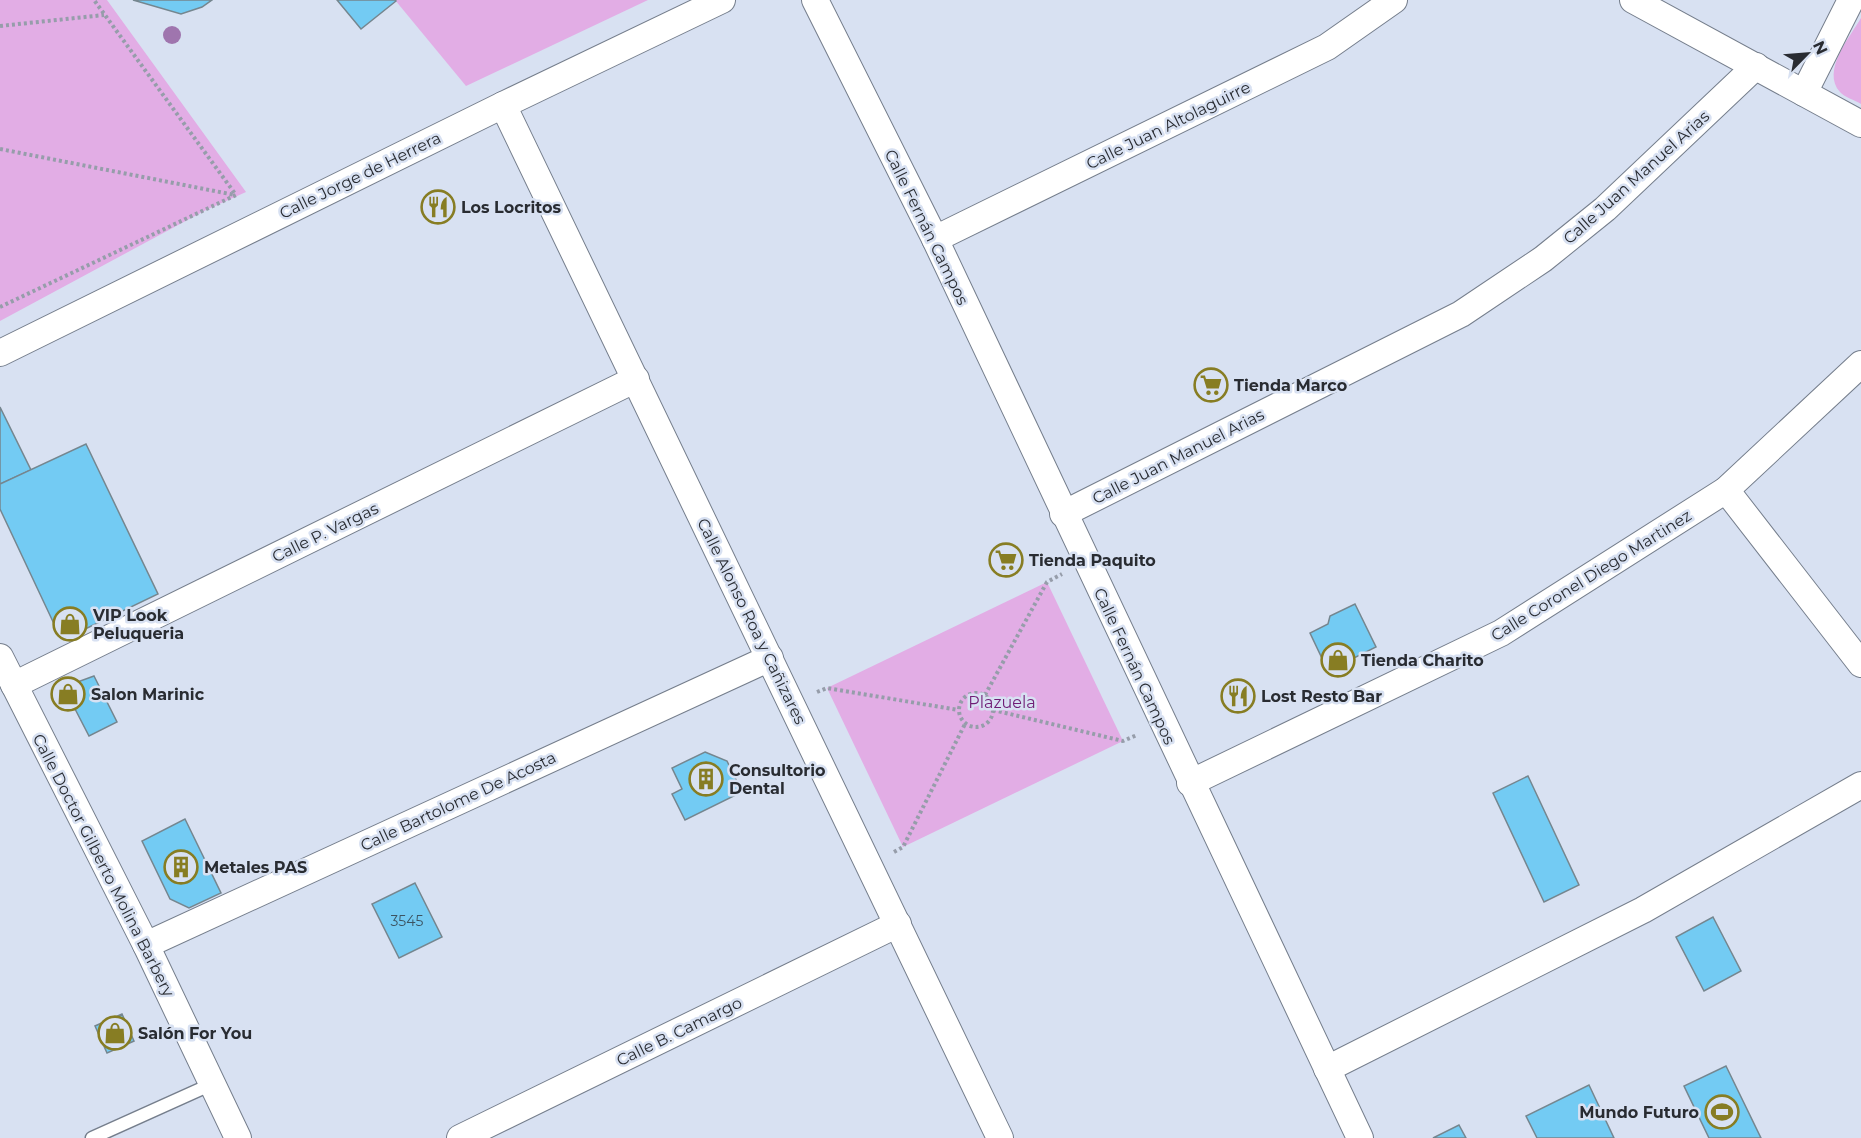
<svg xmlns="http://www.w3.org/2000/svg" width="1861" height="1138" font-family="Montserrat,sans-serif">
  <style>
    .green { fill: #e2ade5 }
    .building { fill: #73cbf3; stroke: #75868f; stroke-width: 1.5 }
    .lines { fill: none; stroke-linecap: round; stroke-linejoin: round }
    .service-casing { stroke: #757e8c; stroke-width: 15 }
    .minor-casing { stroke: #757e8c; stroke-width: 28 }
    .path { stroke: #969daa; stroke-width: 4; stroke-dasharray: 3 3; stroke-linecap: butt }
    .service { stroke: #fff; stroke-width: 12 }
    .minor { stroke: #fff; stroke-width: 26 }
    .tree { fill: #9f75ae }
    .labels { text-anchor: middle; stroke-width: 5; stroke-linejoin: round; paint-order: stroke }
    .number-label { font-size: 14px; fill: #3c5462 }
    .street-label { font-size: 16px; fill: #292c32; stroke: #d8e1f2 }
    .poi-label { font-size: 16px; font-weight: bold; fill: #292c32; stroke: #d8e1f2; text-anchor: start }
    .park-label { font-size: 16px; fill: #701d76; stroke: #d8e1f2 }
  </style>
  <rect width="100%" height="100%" fill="#d8e1f2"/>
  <!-- green -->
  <g class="green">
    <polygon points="0,0 107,0 246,192 206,210 0,321"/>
    <polygon points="395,0 648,0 466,86"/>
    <path d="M1861,18V104C1855,100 1844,97 1840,92C1821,71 1850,37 1861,18Z"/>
    <polygon points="1047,582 1123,741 903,847 827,688"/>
  </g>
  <!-- building -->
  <g class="building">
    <polygon points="133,0 212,0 202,7 181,14"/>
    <polygon points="337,0 395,0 396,1 361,29"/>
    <polygon points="0,407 31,470 0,484"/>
    <polygon points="86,444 158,594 77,633 55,626 0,509 0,484"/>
    <polygon points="1355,604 1376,647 1328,671 1310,633 1328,624 1330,616"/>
    <polygon points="94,676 117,722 89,736 75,709 60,698 69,685"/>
    <polygon points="705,752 727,761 742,792 685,820 672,794 682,789 672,768"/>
    <polygon points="1528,776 1579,885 1544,902 1493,793"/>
    <polygon points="185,819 221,893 189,908 170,899 142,841"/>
    <polygon points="415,883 442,937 399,958 372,904"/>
    <polygon points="1713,917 1741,971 1704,991 1676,937"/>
    <polygon points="122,1014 134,1041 107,1053 95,1026"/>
    <polygon points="1726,1066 1761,1138 1709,1138 1684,1086"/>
    <polygon points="1589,1085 1614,1138 1537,1138 1526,1116"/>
    <polygon points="1459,1125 1466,1138 1433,1138"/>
  </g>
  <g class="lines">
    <defs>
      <polyline id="service" points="92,1138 212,1084"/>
      <g id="minor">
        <polyline points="815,0 935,239 1360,1138"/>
        <polyline points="1633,0 1861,124"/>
        <polyline points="1804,93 1851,0"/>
        <polyline points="503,105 1000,1138"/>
        <polyline points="935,239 1327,47 1394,0"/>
        <polyline points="0,353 503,105 722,0"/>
        <polyline points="1726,490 1861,664"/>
        <polyline points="1063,514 1461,314 1543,259 1605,209 1756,66"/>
        <polyline points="0,657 146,945 238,1138"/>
        <polyline points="14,685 636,379"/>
        <polyline points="1190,783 1501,633 1726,490 1861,364"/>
        <polyline points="146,945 770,658"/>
        <polyline points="1327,1069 1643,910 1861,785"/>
        <polyline points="460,1138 898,924"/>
      </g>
    </defs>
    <!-- service casing -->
    <use href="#service" class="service-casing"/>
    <!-- minor casing -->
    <use href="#minor" class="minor-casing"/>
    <!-- path -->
    <g class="path">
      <polyline points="0,26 104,15"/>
      <polyline points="0,149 235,195"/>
      <polyline points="0,307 236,195 94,0"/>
      <polyline points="817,692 827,688 958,710"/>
      <circle cx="976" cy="710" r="17"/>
      <polyline points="985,695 1047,582 1062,574"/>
      <polyline points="993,710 1123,741 1137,735"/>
      <polyline points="894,852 903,847 965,724"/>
    </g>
    <!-- service -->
    <use href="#service" class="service"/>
    <!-- minor -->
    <use href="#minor" class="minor"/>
  </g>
  <!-- trees -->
  <circle class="tree" cx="172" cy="35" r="9"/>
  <!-- icons -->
  <defs>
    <symbol id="restaurant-ring" viewBox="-11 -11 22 22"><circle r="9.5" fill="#d8e1f2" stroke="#877d23" stroke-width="1.5"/><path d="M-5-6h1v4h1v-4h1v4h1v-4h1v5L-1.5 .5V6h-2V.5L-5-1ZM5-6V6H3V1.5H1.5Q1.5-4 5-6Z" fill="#877d23"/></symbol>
    <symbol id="supermarket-ring" viewBox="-11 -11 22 22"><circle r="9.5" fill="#d8e1f2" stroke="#877d23" stroke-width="1.5"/><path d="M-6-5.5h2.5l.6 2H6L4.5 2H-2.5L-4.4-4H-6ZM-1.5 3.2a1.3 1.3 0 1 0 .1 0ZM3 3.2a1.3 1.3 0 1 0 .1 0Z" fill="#877d23"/></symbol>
    <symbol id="shop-ring" viewBox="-11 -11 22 22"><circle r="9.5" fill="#d8e1f2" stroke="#877d23" stroke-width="1.5"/><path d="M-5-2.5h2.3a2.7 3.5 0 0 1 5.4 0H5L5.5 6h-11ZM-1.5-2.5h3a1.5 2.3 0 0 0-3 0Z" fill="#877d23"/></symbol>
    <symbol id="building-ring" viewBox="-11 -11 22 22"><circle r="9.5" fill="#d8e1f2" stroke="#877d23" stroke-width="1.5"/><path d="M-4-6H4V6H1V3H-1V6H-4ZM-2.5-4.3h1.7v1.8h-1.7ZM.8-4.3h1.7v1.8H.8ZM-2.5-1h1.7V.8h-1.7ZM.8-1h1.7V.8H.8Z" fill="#877d23"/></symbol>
    <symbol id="stadium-ring" viewBox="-11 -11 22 22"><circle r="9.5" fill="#d8e1f2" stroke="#877d23" stroke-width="1.5"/><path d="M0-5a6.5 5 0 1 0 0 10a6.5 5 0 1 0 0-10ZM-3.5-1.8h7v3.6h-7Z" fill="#877d23"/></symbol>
  </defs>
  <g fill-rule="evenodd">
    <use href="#restaurant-ring" x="419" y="188" width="38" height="38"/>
    <use href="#supermarket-ring" x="1192" y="366" width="38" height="38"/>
    <use href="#supermarket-ring" x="987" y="541" width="38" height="38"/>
    <use href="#shop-ring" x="51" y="605" width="38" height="38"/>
    <use href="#shop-ring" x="1319" y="641" width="38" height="38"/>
    <use href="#shop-ring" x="49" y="675" width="38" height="38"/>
    <use href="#restaurant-ring" x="1219" y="677" width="38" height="38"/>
    <use href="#building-ring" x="687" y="760" width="38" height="38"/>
    <use href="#building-ring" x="162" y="848" width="38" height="38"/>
    <use href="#shop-ring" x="96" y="1014" width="38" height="38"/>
    <use href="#stadium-ring" x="1703" y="1093" width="38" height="38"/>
  </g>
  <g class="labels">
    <!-- number labels -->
    <g class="number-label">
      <text x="407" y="926">3545</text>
    </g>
    <!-- street labels -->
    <g class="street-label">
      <text transform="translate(1168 125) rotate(-26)" y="6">Calle Juan Altolaguirre</text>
      <text transform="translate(360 175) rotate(-26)" y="6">Calle Jorge de Herrera</text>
      <text transform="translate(1636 177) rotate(-42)" y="6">Calle Juan Manuel Arias</text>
      <text transform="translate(927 227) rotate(64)" y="6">Calle Fernán Campos</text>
      <text transform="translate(1178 456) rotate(-27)" y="6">Calle Juan Manuel Arias</text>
      <text transform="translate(325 532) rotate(-26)" y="6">Calle P. Vargas</text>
      <text transform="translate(1591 575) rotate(-32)" y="6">Calle Coronel Diego Martinez</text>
      <text transform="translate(752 621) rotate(64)" y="6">Calle Alonso Roa y Cañizares</text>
      <text transform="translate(1135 666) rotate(65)" y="6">Calle Fernán Campos</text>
      <text transform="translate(458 801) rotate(-25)" y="6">Calle Bartolome De Acosta</text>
      <text transform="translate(104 865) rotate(63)" y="6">Calle Doctor Gilberto Molina Barbery</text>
      <text transform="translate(679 1031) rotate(-26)" y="6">Calle B. Camargo</text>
    </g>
    <!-- poi labels -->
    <g class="poi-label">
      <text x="461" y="213">Los Locritos</text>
      <text x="1234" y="391">Tienda Marco</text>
      <text x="1029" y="566">Tienda Paquito</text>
      <text x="93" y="621">VIP Look<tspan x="93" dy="18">Peluqueria</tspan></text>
      <text x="1361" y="666">Tienda Charito</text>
      <text x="91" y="700">Salon Marinic</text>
      <text x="1261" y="702">Lost Resto Bar</text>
      <text x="729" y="776">Consultorio<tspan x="729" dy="18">Dental</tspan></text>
      <text x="204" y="873">Metales PAS</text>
      <text x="138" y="1039">Salón For You</text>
      <text x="1699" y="1118" text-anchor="end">Mundo Futuro</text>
    </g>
    <!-- park labels -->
    <g class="park-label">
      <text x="1002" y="708">Plazuela</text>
    </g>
  </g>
  <!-- north arrow -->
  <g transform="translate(1807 54) rotate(65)" stroke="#d8e1f2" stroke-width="4.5" paint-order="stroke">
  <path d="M0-4.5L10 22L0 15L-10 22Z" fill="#292c32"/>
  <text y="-9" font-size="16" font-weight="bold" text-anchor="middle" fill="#292c32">N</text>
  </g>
</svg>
